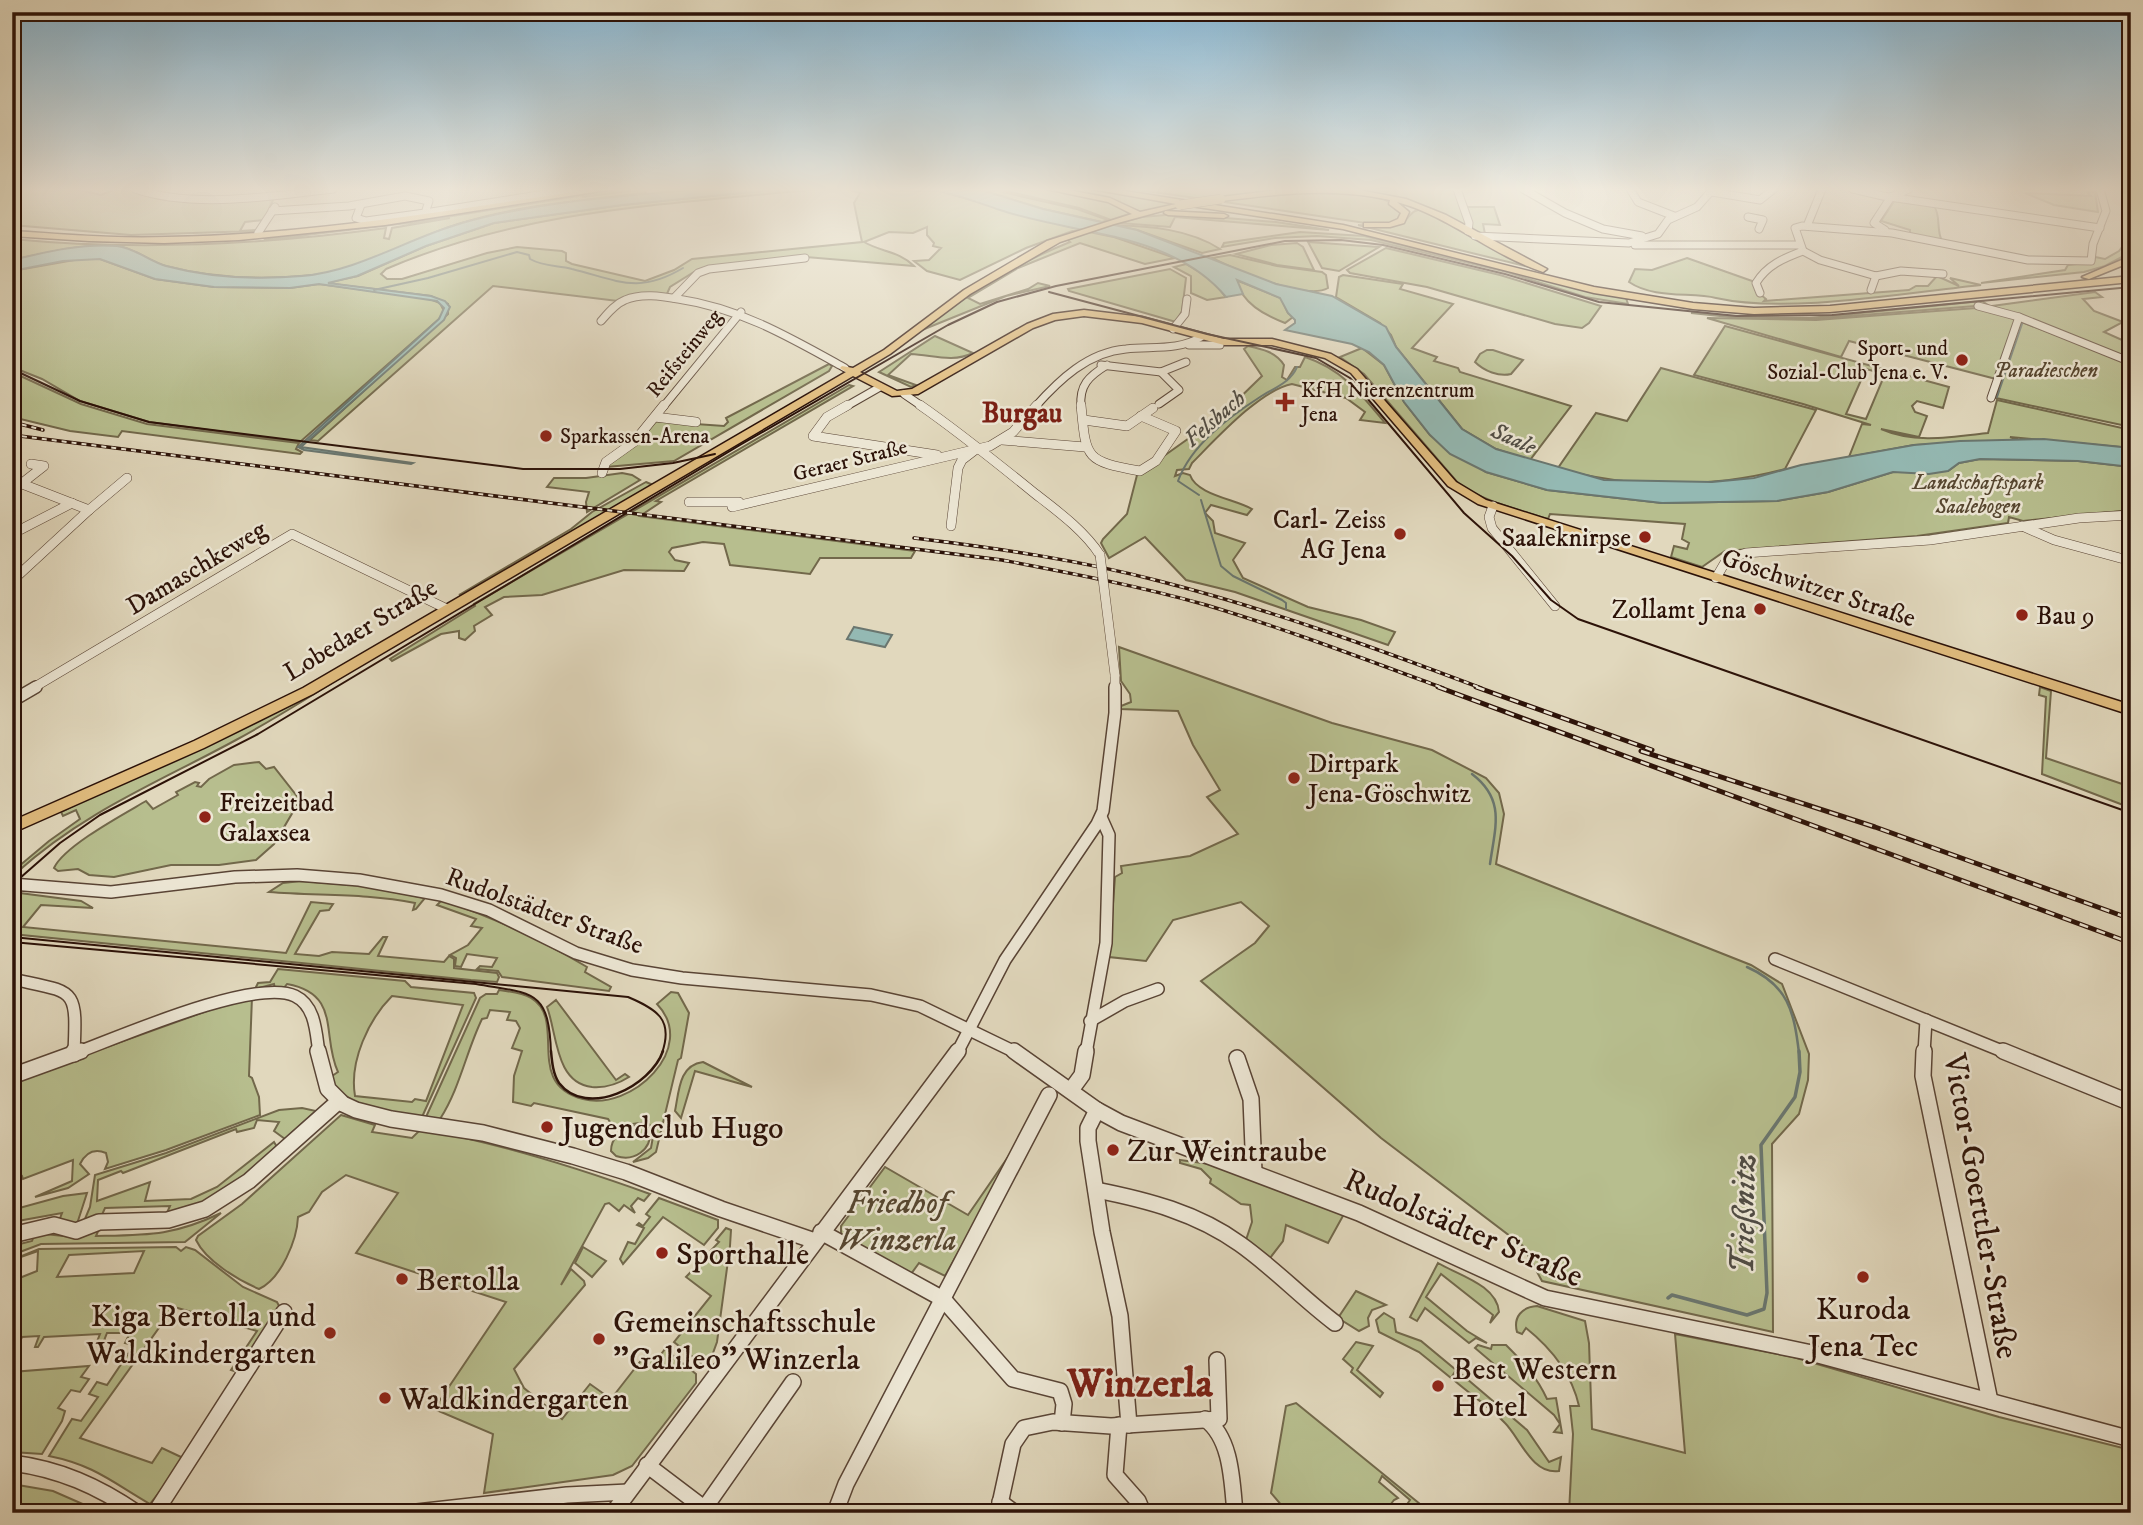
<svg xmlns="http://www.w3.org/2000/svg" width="2143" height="1525" font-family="'IM FELL DW Pica',serif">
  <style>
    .green { fill: #b7be8e; stroke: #72684b; stroke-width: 2; fill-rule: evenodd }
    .water { fill: #94b9b3; stroke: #6a766f; stroke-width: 2 }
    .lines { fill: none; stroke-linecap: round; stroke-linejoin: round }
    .stream-far2 { stroke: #6a766f; stroke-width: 2 }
    .stream-far1 { stroke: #6a766f; stroke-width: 2.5 }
    .stream { stroke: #6a766f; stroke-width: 3.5 }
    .minor-far3-casing { stroke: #594435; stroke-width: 9 }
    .minor-far2-casing { stroke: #594435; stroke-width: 10 }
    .minor-far1-casing { stroke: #594435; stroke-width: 14 }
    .minor-casing { stroke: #594435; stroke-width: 18 }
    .major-casing { stroke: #2c1208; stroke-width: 3 }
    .minor-far3 { stroke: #ece6d4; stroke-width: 7 }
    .minor-far2 { stroke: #ece6d4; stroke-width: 9 }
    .minor-far1 { stroke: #ece6d4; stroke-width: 11 }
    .minor { stroke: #ece6d4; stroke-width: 15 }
    .major { fill: #e0bc7e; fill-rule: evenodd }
    .tram-far1 { stroke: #2c1208; stroke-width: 2 }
    .tram { stroke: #2c1208; stroke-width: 2.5 }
    .rail-far1-casing { stroke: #2c1208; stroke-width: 3.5 }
    .rail-casing { stroke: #2c1208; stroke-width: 5 }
    .rail-far1 { stroke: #ece6d4; stroke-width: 2; stroke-dasharray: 5; stroke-linecap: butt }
    .rail { stroke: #ece6d4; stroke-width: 2.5; stroke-dasharray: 9; stroke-linecap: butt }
    .minor-bridge-casing { stroke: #594435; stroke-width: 10; stroke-linecap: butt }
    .major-bridge-casing { stroke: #2c1208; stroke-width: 10; stroke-linecap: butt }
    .minor-bridge { stroke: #ece6d4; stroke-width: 9 }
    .major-bridge { stroke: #e0bc7e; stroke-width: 9 }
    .poi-dot { fill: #8f2418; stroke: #ece6d4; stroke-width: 2.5 }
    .labels { text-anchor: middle; stroke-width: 5; stroke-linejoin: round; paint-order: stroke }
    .far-poi-label { font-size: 21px; fill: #2c1208; stroke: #ece6d4; text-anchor: start }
    .far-street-label { font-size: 21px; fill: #2c1208; stroke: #ece6d4 }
    .far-park-label { font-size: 21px; font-style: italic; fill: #564630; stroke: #ece6d4 }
    .far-water-label { font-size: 23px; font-style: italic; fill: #504c44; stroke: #ece6d4 }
    .poi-label { font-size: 26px; fill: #2c1208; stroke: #ece6d4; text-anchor: end }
    .street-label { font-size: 26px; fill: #2c1208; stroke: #ece6d4 }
    .far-district-label { font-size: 28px; font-weight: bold; fill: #7a1f14; stroke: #ece6d4 }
    .near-poi-label { font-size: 32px; fill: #2c1208; stroke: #ece6d4; text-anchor: start }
    .near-park-label { font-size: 32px; font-style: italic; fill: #564630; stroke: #ece6d4 }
    .near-street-label { font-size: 32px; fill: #2c1208; stroke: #ece6d4 }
    .near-water-label { font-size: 33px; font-style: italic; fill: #504c44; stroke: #ece6d4 }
    .near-district-label { font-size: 40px; font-weight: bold; fill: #7a1f14; stroke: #ece6d4 }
  </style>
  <rect width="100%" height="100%" fill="#e1d8bd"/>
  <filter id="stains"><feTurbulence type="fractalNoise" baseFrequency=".00286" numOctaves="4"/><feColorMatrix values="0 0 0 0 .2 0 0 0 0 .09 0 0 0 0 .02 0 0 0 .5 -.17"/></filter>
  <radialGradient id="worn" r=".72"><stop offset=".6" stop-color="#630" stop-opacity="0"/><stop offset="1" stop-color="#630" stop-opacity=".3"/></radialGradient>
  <!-- green -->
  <g class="green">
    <polygon points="12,189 76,189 101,195 116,189 128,189 167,196 274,198 264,220 245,222 240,231 258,230 255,231 131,235 12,225"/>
    <path d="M644,189L646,193C584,200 518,205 458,224C413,238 358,271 313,275C263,280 215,279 166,266C149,261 135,248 117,246C82,243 47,253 12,260V239C137,251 261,245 386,228L384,238L389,239L392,228L450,218L264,240L267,238L421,221L603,192L617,191L582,197Z"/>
    <path d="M782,189H817C667,205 528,208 386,269L381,274L387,279H402L487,253L517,247L562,251L566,253V261L572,264L645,281L674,270L692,259L862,242L854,203L860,193L847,189L939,191L1078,229L1026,248L960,280L927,271L914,261L929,260L941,248L933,246L934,243L927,235V227L913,233L889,232L864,242C881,252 899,251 914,266L806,257L694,272L670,287L666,296L618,301L493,286L318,441L310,440L448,314V304L431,296L325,283L358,276L426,246L494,223L622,205Z"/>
    <polygon points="978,189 989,189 1077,209 1108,220 1102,222 1043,209"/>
    <path d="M997,189C1031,189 1104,187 1129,214L1111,220L1079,208Z"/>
    <polygon points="1058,189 1085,189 1182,203 1141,212 1103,196"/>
    <polygon points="1132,189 1290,189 1203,199"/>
    <polygon points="1345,189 1377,189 1387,192 1392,189 1456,189 1468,224 1465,226 1402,199"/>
    <path d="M1299,191C1329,193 1386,185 1403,216L1393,223L1372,224L1218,201Z"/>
    <polygon points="2087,192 2095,192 2098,212 2054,205 2025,193 2091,196"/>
    <path d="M1895,200L1934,206C1941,215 1936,230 1942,241L1910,234V230L1881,221Z"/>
    <path d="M1465,207H1494L1500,225L1483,224L1485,234C1469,233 1469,220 1465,207Z"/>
    <path d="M1418,210H1424L1514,259L1545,271L1358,225C1371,226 1394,229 1405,220C1411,216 1410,212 1418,210Z"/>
    <polygon points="1177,214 1276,222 1329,230 1175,217 1170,227 1120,223 1142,217"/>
    <path d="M1114,225C1149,226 1189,229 1220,249L1202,253L1137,230Z"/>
    <path d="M1089,232L1114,237L1175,258L1145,264L1080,243L1018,268L968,298L980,304L1028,289L1038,283L1050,286L1006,296L922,330C967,293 1015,264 1070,242L1066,239Z"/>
    <polygon points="1300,232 1364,236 1626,298 1628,304 1585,297 1507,272 1371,240 1317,236 1275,238 1222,247 1224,243"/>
    <polygon points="2131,235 2131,252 2105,266 2084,272 1981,283 2065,270 2068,265 2094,262 2095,257 2105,259 2119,251"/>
    <polygon points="1308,242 1379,247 1339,271 1322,268"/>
    <polygon points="1297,243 1303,247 1314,270 1277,265 1236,254 1271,245"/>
    <polygon points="1386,248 1500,275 1601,306 1589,323 1582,328 1555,324 1427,287 1350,273 1347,270"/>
    <path d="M1230,255L1277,266L1322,272L1326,275L1328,288C1306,301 1236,270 1212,258Z"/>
    <path d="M1687,258L1755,282V290L1766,299L1764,301L1909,290L1916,286H1928L1937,276L1959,286L1950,278L1981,285C1904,293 1787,314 1716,298C1691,292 1654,299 1629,282L1635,269L1652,270Z"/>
    <polygon points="80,259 100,259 155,279 214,287 290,288 319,284 427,298 440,303 444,311 439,319 300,442 149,422 80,401 42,379 12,367 12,271"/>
    <polygon points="1186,264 1211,279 1226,297 1207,300 1191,293 1191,276 1174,267"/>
    <polygon points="1170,269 1186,278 1182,311 1176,322 1069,291 1068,289"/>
    <polygon points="1343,275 1403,284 1400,289 1453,304 1412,348 1437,357 1434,361 1458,368 1460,372 1571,406 1530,460 1496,449 1462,429 1396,347 1391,335 1380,323 1336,297 1339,277"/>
    <path d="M1236,280L1281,298L1288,313L1293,317L1285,323C1264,315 1242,303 1236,280Z"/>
    <polygon points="2095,292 2102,297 2083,299 2094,311 2123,322 2104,332 2131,344 2131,361 1992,306"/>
    <polygon points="1982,301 1988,305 1813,319 1739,318 1691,313 1741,317 1810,318"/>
    <polygon points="1976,308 2016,317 1996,379 1849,341 1841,357 1707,318 1816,320"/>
    <polygon points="2019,321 2131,363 2131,427 1996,398"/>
    <path d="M1725,326L1949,387L1943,408L1917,401L1912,406L1915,412L1927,416L1919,437L1881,429C1915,444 1952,437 1988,433L1997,400L2131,430V448L2010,437L2018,440L1914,445L1849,457L1862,424L1871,425L1803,404L1694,375ZM1866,369L1885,374L1866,419L1846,414Z"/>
    <path d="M935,336L973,353C952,363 933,355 911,354L888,375L916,385L911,387L879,372Z"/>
    <path d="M1248,346C1262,349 1276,352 1284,365L1282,377L1287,380L1295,367H1300L1305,357C1342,369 1361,394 1385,423L1360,420L1365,412L1346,398L1292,384C1260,390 1215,440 1192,463L1189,469L1177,470L1175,476L1183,473L1190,475C1197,495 1235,499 1252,509L1247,515L1211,505L1205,513L1213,521L1215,533L1245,543L1233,560L1243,578L1308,607L1361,620L1395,632L1388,645L1235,592L1186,580L1145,537L1109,558L1101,543L1103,539L1127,514L1137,475L1223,414L1262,376L1244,349Z"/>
    <path d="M1362,348L1384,365L1404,402L1430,435L1486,472L1547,490L1662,503L1777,501L1828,492L1893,472L1948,471L1959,463L1980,459L2078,461L2131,467V510L2023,521L2009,517L2008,523L1917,536L1725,551L1702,567L1671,557L1674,546L1687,549L1689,543L1682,539L1685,524L1550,514L1548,519C1517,509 1484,502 1458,483L1364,374L1340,357Z"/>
    <path d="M1487,350H1493L1523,360L1511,374C1499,377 1484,371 1475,362L1480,354Z"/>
    <polygon points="829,364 832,366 829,371 674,461 606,467 653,421 724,426 728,422 726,418"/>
    <path d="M1661,368L1816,410L1785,469C1715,488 1627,489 1558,468L1596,413L1627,421Z"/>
    <polygon points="12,372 81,404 147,424 299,443 296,449 302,452 300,454 122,431 118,437 70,431 12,417"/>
    <polygon points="849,385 853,386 656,501 661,502 640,516 915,551 911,558 820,558 810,574 730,565 724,544 703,542 672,548 669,552 675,560 689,563 684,571 624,570 542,595 504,597 485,607 492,615 474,626 475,631 465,640 459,638 459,631 441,634 392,661 390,659 475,606 474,604"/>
    <polygon points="622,473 632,475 640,480 587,512 586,502 589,492 547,487 554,478 586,478"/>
    <polygon points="646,482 653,485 506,572 459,595 571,529 592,512"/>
    <polygon points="1119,647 1332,723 1432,750 1486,778 1499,793 1504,814 1496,864 1751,965 1782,984 1809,1054 1808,1080 1799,1114 1772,1144 1773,1332 1542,1281 1523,1246 1381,1138 1201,981 1255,943 1269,926 1241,902 1173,920 1146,961 1109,957 1115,877 1122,873 1121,866 1190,856 1238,834 1207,797 1220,790 1193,745 1178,711 1120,709 1121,706 1131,702 1130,694 1121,681"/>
    <path d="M370,659C326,687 282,715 236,740C157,783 85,811 16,873H12V866L18,867L49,841L80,819L76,810L63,816L61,812Z"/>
    <polygon points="2040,687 2051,691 2046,758 2131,787 2131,808 2042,774 2046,697 2039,695"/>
    <path d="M259,762L266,769L274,767L300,800L274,844L256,860L219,865H171L114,877L89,875L78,869L58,871L54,868C64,846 124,814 146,801L153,809L178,795L176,792L195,782L199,783L197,786L201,787L209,779L234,765Z"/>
    <path d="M301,881L365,886L425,898L416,909L413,910L415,903C366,893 318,896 269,892L283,883Z"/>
    <polygon points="12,892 81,901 93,908 41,905 23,927 286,953 311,902 333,904 329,910 320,911 295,954 319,956 332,952 369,954 383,937 387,937 378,956 444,962 449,956 454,959 454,968 497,973 499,977 497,982 471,980 12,934"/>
    <path d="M442,900C492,917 542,940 587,967L585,972L611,987L609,991L502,977L498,971L477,969L480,966L492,967L497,958L467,954L461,967L455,966L456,958L450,955L468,945L482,928L471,926L476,919L437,905Z"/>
    <path d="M278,969L405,981L411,987L474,993L476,998L422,1117C385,1110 351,1112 329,1078L338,1072C321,1036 342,994 287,984L283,989H275L274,984L255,989L258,983L270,982ZM392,996L463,1005L426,1101L415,1099L412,1102L355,1096C349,1061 369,1019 392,996Z"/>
    <path d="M499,990C510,992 521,992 531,998C568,1020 523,1084 583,1099C631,1112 699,1048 657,1004L671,992L678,993L689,1013L681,1058L678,1060L656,1152L648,1158L633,1162L651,1148L654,1131L648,1123C635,1121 625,1128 612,1125L608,1119L534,1103L531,1106L513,1102L514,1076L522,1051L512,1048L520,1028L516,1021L507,1020L510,1012L490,1010L487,1018L482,1019C466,1052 460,1088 440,1119L426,1117L480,998L486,994H497Z"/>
    <path d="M252,997L249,1076L252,1078L259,1097L260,1115L166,1150L105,1169L108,1162L106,1153C94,1148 86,1152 80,1164L89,1174L68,1188L35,1197L72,1181L73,1160L23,1179L22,1176L12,1180V1081L232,1002Z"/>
    <path d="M556,1000L616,1080L625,1074L629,1077C618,1084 605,1088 592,1087C555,1083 557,1033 547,1007Z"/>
    <path d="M703,1062L752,1087L695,1071L681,1118L675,1111C679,1091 679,1065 703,1062Z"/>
    <polygon points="302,1108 316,1111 285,1139 274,1131 279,1122 257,1120 254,1128 237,1132 236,1129 123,1173 121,1171 98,1180 97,1201 150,1182 145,1201 191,1199 217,1187 274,1142 277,1147 251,1172 207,1203 166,1215 170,1206 105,1208 101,1217 82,1226 90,1207 95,1175 166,1153 279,1110"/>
    <path d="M341,1115L375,1125L372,1132L412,1138L421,1129C499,1143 575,1167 650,1194L644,1201L638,1198L631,1206L635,1213L624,1205L619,1211L609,1203L605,1204L561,1285L571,1269L584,1281L585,1285L514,1369L524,1388L562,1419L590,1384L611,1399L646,1354L656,1361L665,1349L696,1374V1383L632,1466L613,1475L484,1493L493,1434L434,1409L506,1302L356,1253L398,1193L346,1175L322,1192L309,1212L298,1217C297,1240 281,1279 259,1289C238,1280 206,1261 196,1240L198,1236L242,1204Z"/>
    <path d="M636,1125L646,1126L650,1130C652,1150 634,1162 616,1156L611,1151C611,1137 623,1129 636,1125Z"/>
    <polygon points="1026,1131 945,1276 919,1263 911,1274 841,1236 841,1226 885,1167 968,1215"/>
    <polygon points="1180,1160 1218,1165 1344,1214 1328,1243 1286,1225 1283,1241 1270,1258 1246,1240 1252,1222 1250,1205 1241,1204 1210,1183 1211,1179 1201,1169 1180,1163"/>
    <polygon points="87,1193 76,1227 59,1221 62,1213 12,1222 12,1210 63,1196"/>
    <polygon points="659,1198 718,1220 718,1228 704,1245 663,1217 623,1264 620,1259 628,1242 635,1244 644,1228 637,1225 639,1223 643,1226 650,1217 646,1214"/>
    <path d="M221,1213L185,1242L41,1244L12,1255V1246L32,1241L35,1233L73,1237L99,1229L96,1236C148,1235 173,1236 221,1213Z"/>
    <polygon points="726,1228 731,1230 730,1246 717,1342 710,1361 703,1365 674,1342 711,1296 686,1277 719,1242 716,1240"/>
    <path d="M176,1247L181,1251L186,1247L195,1250L243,1287L277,1302L281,1310L240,1373L231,1370L257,1331L174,1307L80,1438L152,1463L162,1448L181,1457V1464L150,1504C112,1482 94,1465 49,1456L72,1419L81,1421L98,1397L89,1394L97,1382L107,1385L134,1345L125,1343L130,1333H107L103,1343L96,1344L100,1334L44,1337L38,1347H35L39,1336L22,1337L17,1348H12V1281L37,1271L38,1251L12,1260L39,1249ZM144,1251L134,1273L57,1277L69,1255Z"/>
    <polygon points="583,1247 606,1261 592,1277 575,1263"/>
    <path d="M1438,1263C1458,1275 1497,1285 1499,1312L1490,1323L1493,1315L1441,1274L1426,1297L1467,1331L1487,1343L1476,1338L1469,1343L1425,1308L1417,1321L1410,1317Z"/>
    <polygon points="1356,1291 1386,1305 1372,1310 1368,1318 1369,1326 1359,1331 1338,1318"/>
    <path d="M1537,1306L1585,1321L1589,1343L1592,1429L1685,1453L1675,1334L1793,1357L1999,1417L2131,1450V1513H1569L1573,1434L1570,1406H1579C1572,1375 1551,1348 1526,1328L1522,1334L1517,1332C1513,1317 1522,1307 1537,1306Z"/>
    <polygon points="1384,1313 1394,1319 1396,1332 1421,1341 1456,1370 1451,1378 1419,1352 1379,1332 1376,1320"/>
    <polygon points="1356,1342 1373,1346 1357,1370 1383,1393 1380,1397 1351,1372 1353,1368 1343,1359"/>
    <path d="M1478,1345L1491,1349L1492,1345H1506C1523,1362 1537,1377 1547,1399L1556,1398L1562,1433L1554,1432L1560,1424L1554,1415L1475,1348Z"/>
    <polygon points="89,1366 81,1377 89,1379 80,1392 71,1390 58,1408 65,1411 62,1421 42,1454 12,1452 12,1372"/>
    <path d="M1460,1373L1527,1430L1549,1462L1561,1457L1559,1471C1532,1475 1520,1438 1505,1423C1490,1407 1471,1395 1455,1381Z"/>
    <polygon points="1296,1403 1431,1513 1401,1513 1410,1500 1382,1476 1379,1482 1398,1498 1394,1500 1384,1513 1364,1513 1362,1510 1361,1513 1288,1513 1271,1493 1286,1406"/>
    <polygon points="12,1484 53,1491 94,1509 98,1505 110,1513 36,1513 32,1507 12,1503"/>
  </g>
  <!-- water -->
  <g class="water">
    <path d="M698,189H782L622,205L494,223L426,246L357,276L328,283L431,296L445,301L450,307L444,320L301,447L413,463L411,464L304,450L298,447L439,319L444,308L437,301L319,284L290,288L214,287L155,279L100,259L63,261L12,271V260C46,252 82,243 117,246C135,248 149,261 166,266C211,278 256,280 302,276C359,271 408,238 462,223C539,201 619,197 698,189Z"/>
    <path d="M928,189H978L1043,209L1137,230L1276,284L1332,296L1386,327L1396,347L1462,429L1496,449L1604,480L1712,482L1754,478L1801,465L1914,445L1960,441L2044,439L2131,448V467L2078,461L1980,459L1959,463L1948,471L1929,474L1893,472L1828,492L1777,501L1662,503L1547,490L1486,472L1450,454L1430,435L1404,402L1384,365L1369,352L1352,344L1285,330L1295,323V320L1288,313L1280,298L1237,280L1243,294L1226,297C1172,232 1075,235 1000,210C976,202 954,193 928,189Z"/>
    <polygon points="854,627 892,635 885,647 847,639"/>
  </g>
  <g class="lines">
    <!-- stream-far2 -->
    <g class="stream-far2">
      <path d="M374,290L428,278L517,252L529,255L530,259C544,267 558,265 572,269C617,280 638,295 683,268"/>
      <polyline points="1997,397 2023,321"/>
      <path d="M1199,495L1178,481C1191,445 1229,417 1260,397C1274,388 1290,383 1297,367"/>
      <polyline points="1201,500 1221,566 1233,576 1282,600 1286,603 1286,609"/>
    </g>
    <!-- stream-far1 -->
    <g class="stream-far1">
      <path d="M1472,774C1506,800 1495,827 1490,864"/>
      <path d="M1747,967C1788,985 1794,1011 1799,1053"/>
    </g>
    <!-- stream -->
    <polyline class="stream" points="1668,1298 1672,1295 1747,1315 1764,1309 1767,1293 1761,1145 1795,1097 1800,1072 1799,1051"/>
    <defs>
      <g id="minor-far3">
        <path d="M135,189C193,209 273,196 333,189"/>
        <polyline points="1457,189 1469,223 1468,231"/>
        <polyline points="1523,189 1565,213 1603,229 1642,236"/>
        <polyline points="1630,189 1638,202 1674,216"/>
        <polyline points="1853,189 1883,196 2100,228"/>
        <polyline points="1712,192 1760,200 1774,189"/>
        <polyline points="1891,197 1909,189"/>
        <polyline points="272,211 349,206 405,196 429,201 425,213 366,221 356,218 361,205"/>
        <polyline points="425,213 576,189"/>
        <polyline points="1748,217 1763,220 1759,229"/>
        <polyline points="1807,226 1822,189"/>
        <polyline points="1885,230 1874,223 1891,197"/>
        <polyline points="258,233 275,207"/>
        <polyline points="1475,236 1629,243 1658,234 1668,220 1697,207 1713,189"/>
        <polyline points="1635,245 1799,245"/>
        <polyline points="1803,251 1820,260 1876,276"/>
        <polyline points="1876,276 1901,271 1943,274"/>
        <polyline points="1871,290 1876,276"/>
        <path d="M1760,293L1756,283C1767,265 1784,258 1803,251L1795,228L1802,226L1892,233L2028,260L2091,261L2093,244L2106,211L2100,189"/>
        <polyline points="674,298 698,273 709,269 805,258"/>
        <polyline points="1978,306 2019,317 2131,362"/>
        <path d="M601,321C608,313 615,304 625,300C641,293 661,296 678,299C740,308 791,338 845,368"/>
        <polyline points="1173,329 1185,314 1187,299"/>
        <polyline points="1189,345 1220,345"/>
        <polyline points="1101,365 1161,372 1186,362"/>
        <polyline points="904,394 923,407"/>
        <polyline points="1991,398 2019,317"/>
        <polyline points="1159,404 1179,390 1161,372"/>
        <polyline points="663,407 741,312"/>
        <polyline points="845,407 880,387"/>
        <path d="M1035,407C1059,380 1088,352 1126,349C1151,346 1178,351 1201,337"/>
        <path d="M1081,407C1079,385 1089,376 1107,365"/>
      </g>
      <g id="minor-far2">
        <polyline points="848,405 827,417 813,436 937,455"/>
        <path d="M920,405C959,432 996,462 1033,492C1056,510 1084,530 1100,555"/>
        <path d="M1081,405C1086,459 1085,461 1140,471L1156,461L1176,431L1141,416"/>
        <polyline points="655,417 696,422"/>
        <polyline points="1084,420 1127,426 1153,408"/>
        <polyline points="1002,440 1085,447"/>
        <polyline points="12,459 16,456"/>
        <polyline points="602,473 606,462 634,442 664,405"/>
        <polyline points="12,480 89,510 12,581"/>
        <polyline points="21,484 44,466 31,464"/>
        <polyline points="689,502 739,502"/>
        <polyline points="1493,506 1489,517 1492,528 1555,606"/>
        <polyline points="732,507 990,446 1013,432 1037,405"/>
        <polyline points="89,510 127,478"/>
        <polyline points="951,526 958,468 962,460 975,450"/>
        <polyline points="2022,526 2054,540 2131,561"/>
        <polyline points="12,534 72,503"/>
        <polyline points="1716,578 1727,559 1746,553 1930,540 2079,518 2131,515"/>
        <polyline points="1115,675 1115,688"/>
        <polyline points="33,688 292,534 445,608"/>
      </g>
      <g id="minor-far1">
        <polyline points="12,701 36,687"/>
        <polyline points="12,884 111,892 235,877 297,875 359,880 441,895 489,910 576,953 632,970 682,978 871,995 920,1006 1017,1053"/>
        <polyline points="1775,959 2007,1053"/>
        <path d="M12,979C76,993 77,986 74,1053"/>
        <polyline points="1090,1021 1125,1001 1158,989"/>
        <path d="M76,1053C119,1037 256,977 295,996C316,1006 316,1034 319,1053"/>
        <polyline points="957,1053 1005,960 1097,824 1103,811 1115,713 1115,687"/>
        <polyline points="1086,1053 1106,943 1109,835 1101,817"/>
        <polyline points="1924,1053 1926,1020"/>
      </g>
      <g id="minor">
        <polyline points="318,1051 328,1089 343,1104 356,1110 391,1119 483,1133 573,1156 626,1172 721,1209 815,1241"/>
        <polyline points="1014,1051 1097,1110 1121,1123 1359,1213 1545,1298 1807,1352 2131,1439"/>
        <polyline points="1924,1051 1923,1076 1990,1401"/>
        <polyline points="2003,1051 2131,1103"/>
        <polyline points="74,1054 74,1051"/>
        <polyline points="1237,1058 1251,1099 1254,1172"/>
        <polyline points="12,1076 81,1051"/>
        <polyline points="1071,1090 1082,1075 1086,1051"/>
        <polyline points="1097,1110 1088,1128 1088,1141 1102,1232 1120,1316 1129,1425"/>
        <path d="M1096,1190C1147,1200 1197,1213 1240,1244C1274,1268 1302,1298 1335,1323"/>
        <polyline points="821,1232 943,1299 1013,1379 1060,1391 1064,1404 1062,1423"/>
        <polyline points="12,1235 54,1225 76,1231 99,1222 168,1220 205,1209 249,1181 339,1101"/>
        <path d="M1205,1419C1232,1438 1232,1483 1235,1513"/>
        <polyline points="1119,1425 1115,1475 1138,1501 1143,1513"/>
        <path d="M12,1463C59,1469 98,1486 137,1513"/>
        <polyline points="647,1465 709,1512"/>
        <polyline points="1000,1502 1015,1513"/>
        <polyline points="704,1509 793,1382"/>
        <polyline points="155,1513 284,1312"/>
        <polyline points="408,1513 567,1495 628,1492"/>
        <polyline points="613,1513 958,1051"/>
        <polyline points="835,1513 846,1484 1049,1095"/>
        <polyline points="998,1513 1013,1444 1024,1428 1053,1422 1111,1426 1219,1419 1217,1360"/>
      </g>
      <g id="major">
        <path d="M593,189H613L385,225L239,240L164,243L89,241L12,236V231C63,234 115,239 166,237C309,235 451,210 593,189Z"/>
        <polygon points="1046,189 1063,189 1110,198 1140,212 1176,204 1092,189 1112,189 1343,225 1594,287 1693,303 1754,308 1830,306 2131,276 2131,282 1830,312 1754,314 1693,309 1594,293 1343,229 1184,205 1114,224 1060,242 970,294 890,354 860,372 897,391 912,389 1027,324 1053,314 1084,310 1142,317 1224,339 1272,339 1331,354 1357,369 1456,482 1486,500 2131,705 2131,715 1478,504 1448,486 1351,373 1325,358 1272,345 1224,345 1142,323 1084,316 1055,320 1033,328 918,394 892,396 853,376 313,694 204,748 12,833 12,821 194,741 303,688 846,372 840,368 842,366 853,368 884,350 964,290 1047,241 1132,214 1108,202"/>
        <path d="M1286,189H1354L1406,199L1446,215L1547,269L1543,272C1491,255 1449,216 1397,202L1409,212L1404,223L1390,227H1364V223H1389L1398,219L1401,213L1389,204L1390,200C1334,187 1277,194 1221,201L1217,199L1221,197Z"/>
        <polygon points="1165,211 1224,214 1228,216 1224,218 1168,215 1164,213"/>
        <polygon points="2131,256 2131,262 2089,279 2082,277"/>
      </g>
    </defs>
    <!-- minor-far3 casing -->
    <use href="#minor-far3" class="minor-far3-casing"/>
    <!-- minor-far2 casing -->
    <use href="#minor-far2" class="minor-far2-casing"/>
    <!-- minor-far1 casing -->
    <use href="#minor-far1" class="minor-far1-casing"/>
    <!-- minor casing -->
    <use href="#minor" class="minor-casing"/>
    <!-- major casing -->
    <use href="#major" class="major-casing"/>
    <!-- minor-far3 -->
    <use href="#minor-far3" class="minor-far3"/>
    <!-- minor-far2 -->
    <use href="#minor-far2" class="minor-far2"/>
    <!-- minor-far1 -->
    <use href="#minor-far1" class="minor-far1"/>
    <!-- minor -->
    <use href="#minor" class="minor"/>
    <!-- major -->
    <use href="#major" class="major"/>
    <!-- tram-far1 -->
    <g class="tram-far1">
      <polyline points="1049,292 1207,334 1316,358 1350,378 1464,513 1512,556 1551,600 1578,619 2131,813"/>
      <polyline points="12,369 80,401 149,422 523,469 620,469 673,463 715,454"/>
      <polyline points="12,885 60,843 100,815 258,734 740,445 948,325 997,302 1056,286 1285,241 1341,240 1383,245 1505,274 1599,302 1737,316 1832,315 2131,287"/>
      <path d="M12,937L628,997C656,1009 674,1019 662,1053"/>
      <path d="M12,942L476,984C532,994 549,988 551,1053"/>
    </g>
    <!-- tram -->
    <path class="tram" d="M551,1051C552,1062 553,1074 559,1083C587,1119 651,1086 663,1051"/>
    <defs>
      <g id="rail-far1">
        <polyline points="12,422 43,430"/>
        <path d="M12,435L1002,560C1070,573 1139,586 1206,605C1286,629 1364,659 1443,688"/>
        <path d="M914,538C996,548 1079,560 1159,581C1269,609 1375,648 1481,688"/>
      </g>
      <g id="rail">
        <polyline points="1438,687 2131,943"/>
        <polyline points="1476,687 1652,750"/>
        <polyline points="1641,751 1875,827 2131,919"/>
      </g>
    </defs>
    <!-- rail-far1 casing -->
    <use href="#rail-far1" class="rail-far1-casing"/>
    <!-- rail casing -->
    <use href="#rail" class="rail-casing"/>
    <!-- rail-far1 -->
    <use href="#rail-far1" class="rail-far1"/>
    <!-- rail -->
    <use href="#rail" class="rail"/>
    <defs>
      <polyline id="minor-bridge" points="1100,555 1115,675"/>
      <polyline id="major-bridge" points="1180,205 1221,199"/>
    </defs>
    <!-- minor-bridge casing -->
    <use href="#minor-bridge" class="minor-bridge-casing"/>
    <!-- major-bridge casing -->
    <use href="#major-bridge" class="major-bridge-casing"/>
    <!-- minor-bridge -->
    <use href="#minor-bridge" class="minor-bridge"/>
    <!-- major-bridge -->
    <use href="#major-bridge" class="major-bridge"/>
  </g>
  <!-- sky -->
  <linearGradient id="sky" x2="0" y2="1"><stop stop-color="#86b6d3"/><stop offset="0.47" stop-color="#f2ede1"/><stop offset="1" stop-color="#f2ede1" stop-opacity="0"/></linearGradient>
  <rect width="2143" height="403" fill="url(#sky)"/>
  <!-- markers -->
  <g class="poi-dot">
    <circle cx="1962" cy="360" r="7"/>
    <path d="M1281.5 391.5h7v7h7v7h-7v7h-7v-7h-7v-7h7z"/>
    <circle cx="546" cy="436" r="7"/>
    <circle cx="1400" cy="534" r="7"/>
    <circle cx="1645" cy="537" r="7"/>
    <circle cx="1760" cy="609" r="7"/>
    <circle cx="2022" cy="615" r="7"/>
    <circle cx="1294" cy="778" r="7"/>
    <circle cx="205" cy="817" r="7"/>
    <circle cx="547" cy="1127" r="7"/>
    <circle cx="1113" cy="1150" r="7"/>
    <circle cx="662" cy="1253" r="7"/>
    <circle cx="1863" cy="1277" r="7"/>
    <circle cx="402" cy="1279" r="7"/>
    <circle cx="330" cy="1333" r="7"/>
    <circle cx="599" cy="1339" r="7"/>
    <circle cx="1438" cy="1386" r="7"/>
    <circle cx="385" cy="1398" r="7"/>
  </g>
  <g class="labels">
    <!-- far-poi labels -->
    <g class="far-poi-label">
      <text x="1948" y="355" text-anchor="end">Sport- und<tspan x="1948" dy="24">Sozial-Club Jena e. V.</tspan></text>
      <text x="1301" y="397">KfH Nierenzentrum<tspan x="1301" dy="24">Jena</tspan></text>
      <text x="560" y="443">Sparkassen-Arena</text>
    </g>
    <!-- far-street labels -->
    <g class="far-street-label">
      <text transform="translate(684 353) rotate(-51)" y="7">Reifsteinweg</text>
      <text transform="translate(850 460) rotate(-14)" y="7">Geraer Straße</text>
    </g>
    <!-- far-park labels -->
    <g class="far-park-label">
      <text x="2046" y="377">Paradieschen</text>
      <text x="1978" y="489">Landschaftspark<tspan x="1978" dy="24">Saalebogen</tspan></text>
    </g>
    <!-- far-water labels -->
    <g class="far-water-label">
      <text transform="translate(1214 418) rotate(-41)" y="8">Felsbach</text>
      <text transform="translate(1514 438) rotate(24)" y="8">Saale</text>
    </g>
    <!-- poi labels -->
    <g class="poi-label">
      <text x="1386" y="528">Carl- Zeiss<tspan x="1386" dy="30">AG Jena</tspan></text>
      <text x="1631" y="546">Saaleknirpse</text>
      <text x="1746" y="618">Zollamt Jena</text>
      <text x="2036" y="624" text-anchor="start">Bau 9</text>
      <text x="1308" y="772" text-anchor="start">Dirtpark<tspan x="1308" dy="30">Jena-Göschwitz</tspan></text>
      <text x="219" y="811" text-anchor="start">Freizeitbad<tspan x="219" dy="30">Galaxsea</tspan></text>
    </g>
    <!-- street labels -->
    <g class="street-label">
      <text transform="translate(196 567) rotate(-31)" y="9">Damaschkeweg</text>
      <text transform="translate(1819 587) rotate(18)" y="9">Göschwitzer Straße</text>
      <text transform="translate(360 629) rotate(-31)" y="9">Lobedaer Straße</text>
      <text transform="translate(545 910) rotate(20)" y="9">Rudolstädter Straße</text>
    </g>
    <!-- far-district labels -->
    <g class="far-district-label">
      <text x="1022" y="422">Burgau</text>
    </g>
    <!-- near-poi labels -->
    <g class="near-poi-label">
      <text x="561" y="1138">Jugendclub Hugo</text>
      <text x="1127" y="1161">Zur Weintraube</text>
      <text x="676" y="1264">Sporthalle</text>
      <text x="416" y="1290">Bertolla</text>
      <text x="1863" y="1319" text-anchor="middle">Kuroda<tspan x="1863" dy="37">Jena Tec</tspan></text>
      <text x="316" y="1326" text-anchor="end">Kiga Bertolla und<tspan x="316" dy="37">Waldkindergarten</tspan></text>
      <text x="613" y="1332">Gemeinschaftsschule<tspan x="613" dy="37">"Galileo" Winzerla</tspan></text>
      <text x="1452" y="1379">Best Western<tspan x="1452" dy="37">Hotel</tspan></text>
      <text x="399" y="1409">Waldkindergarten</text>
    </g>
    <!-- near-park labels -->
    <g class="near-park-label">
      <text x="897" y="1213">Friedhof<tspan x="897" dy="37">Winzerla</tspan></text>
    </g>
    <!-- near-street labels -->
    <g class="near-street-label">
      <text transform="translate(1982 1206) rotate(80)" y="11">Victor-Goerttler-Straße</text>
      <text transform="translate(1464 1227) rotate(23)" y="11">Rudolstädter Straße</text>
    </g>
    <!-- near-water labels -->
    <g class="near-water-label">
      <text transform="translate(1742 1214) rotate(-89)" y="12">Trießnitz</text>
    </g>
    <!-- near-district labels -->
    <g class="near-district-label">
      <text x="1140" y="1396">Winzerla</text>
    </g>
  </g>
  <!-- margin -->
  <rect width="2143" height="1525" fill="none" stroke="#e1d8bd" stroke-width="42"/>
  <rect x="14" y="14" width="2115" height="1497" fill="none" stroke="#2c1208" stroke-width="3.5"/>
  <rect x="21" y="21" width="2101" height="1483" fill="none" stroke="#2c1208" stroke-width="2"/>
  <rect width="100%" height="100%" filter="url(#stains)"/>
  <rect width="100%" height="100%" fill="url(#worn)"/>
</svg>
